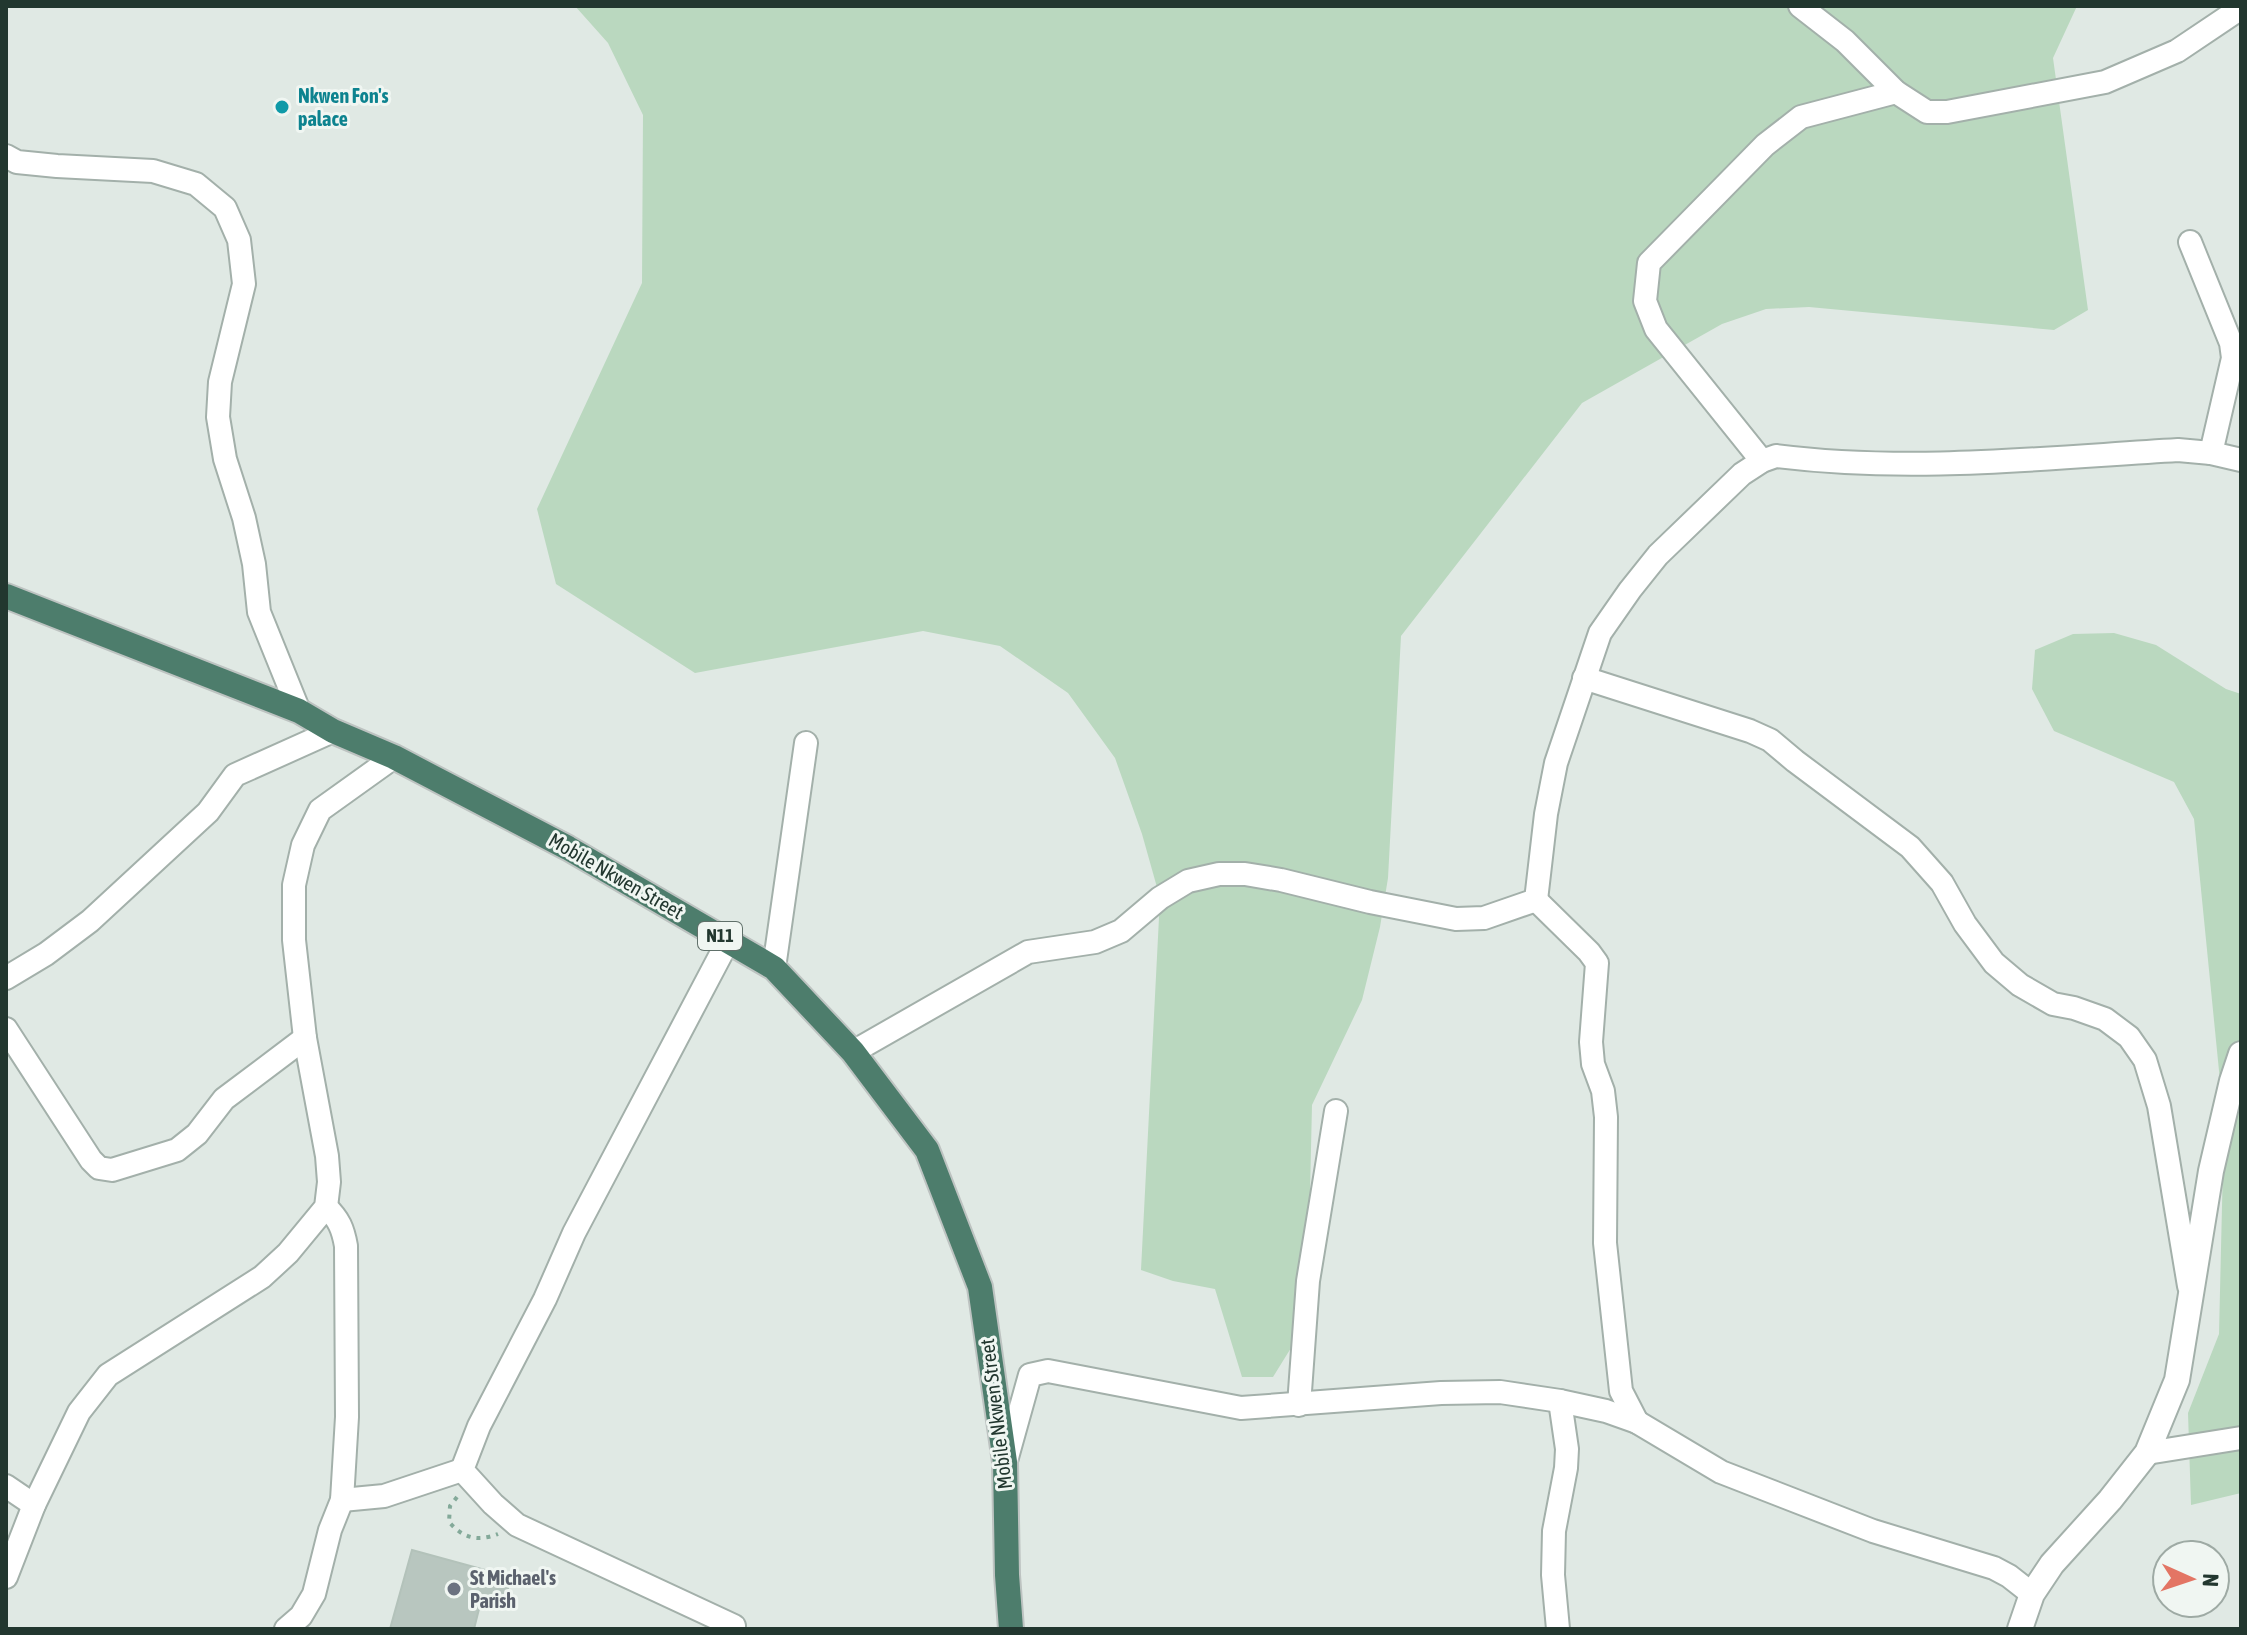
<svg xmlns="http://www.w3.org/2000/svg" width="2247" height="1635" font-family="'Asap Condensed',sans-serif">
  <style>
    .green { fill: #bad8bf }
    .building { fill: #b8c6bf; stroke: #b3c2ba; stroke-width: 2 }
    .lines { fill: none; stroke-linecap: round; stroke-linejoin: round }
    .minor-casing { stroke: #a3b0aa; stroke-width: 26 }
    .tertiary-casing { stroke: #a3b0aa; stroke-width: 28 }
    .trunk-casing { stroke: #bdc3c1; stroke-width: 28 }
    .path { stroke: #83a999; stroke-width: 4; stroke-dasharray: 4 6; stroke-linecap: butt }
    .minor { stroke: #fff; stroke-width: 22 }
    .tertiary { stroke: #fff; stroke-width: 24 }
    .trunk { stroke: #4d7d6c; stroke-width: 24 }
    .culture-dot { fill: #0f9aa8; stroke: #f0f6f2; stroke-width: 3 }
    .worship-dot { fill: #6b7280; stroke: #f0f6f2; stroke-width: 3 }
    .labels { text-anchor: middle; stroke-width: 6; stroke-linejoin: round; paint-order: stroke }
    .shield { fill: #f0f6f2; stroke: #60706a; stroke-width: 2 }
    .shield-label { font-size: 18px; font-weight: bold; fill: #22372f }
    .culture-label { font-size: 20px; font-weight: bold; fill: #0d838f; stroke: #f0f6f2; text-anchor: start }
    .street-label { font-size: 20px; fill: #22372f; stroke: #f0f6f2 }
    .worship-label { font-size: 20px; font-weight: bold; fill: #5b616d; stroke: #f0f6f2; text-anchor: start }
  </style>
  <rect width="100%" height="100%" fill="#e0e9e4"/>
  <!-- green -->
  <g class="green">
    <polygon points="575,6 2077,6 2053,58 2088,310 2054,330 1809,307 1766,309 1722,324 1582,403 1401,636 1388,878 1380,927 1362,1000 1312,1105 1308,1281 1304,1327 1273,1377 1242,1377 1215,1289 1173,1281 1141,1270 1160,898 1142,834 1115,758 1068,693 1000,646 923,631 695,673 556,584 537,509 642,283 643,115 608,43"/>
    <polygon points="2114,633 2156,645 2226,689 2241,694 2241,1493 2191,1505 2188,1413 2219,1334 2224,1121 2194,819 2174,782 2054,731 2032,689 2035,650 2073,634"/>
  </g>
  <!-- building -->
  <polygon class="building" points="412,1550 511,1577 503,1608 481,1601 474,1629 390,1629"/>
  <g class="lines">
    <defs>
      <g id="minor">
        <polyline points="1800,6 1845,41 1896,92 1927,112 1947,112 2105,82 2177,51 2241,8"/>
        <polyline points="6,156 17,162 57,166 153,171 196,184 225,208 239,240 244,284 220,382 218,417 225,459 244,518 254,564 259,612 299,711"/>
        <polyline points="2190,242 2231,343 2233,358 2211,453"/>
        <polyline points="1762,461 1656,329 1645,301 1649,263 1765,145 1801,117 1896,92"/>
        <polyline points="1584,678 1750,731 1770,740 1795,761 1910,847 1942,883 1965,924 1994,963 2020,985 2053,1004 2074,1008 2105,1019 2129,1037 2145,1060 2159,1106 2189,1286"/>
        <path d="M1536,900L1546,814L1556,763L1600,633L1630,590L1658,555L1742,474L1762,461L1776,456C1911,473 2043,458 2178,450L2211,453L2241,460"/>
        <polyline points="1536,900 1589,952 1597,963 1591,1042 1593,1064 1603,1091 1606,1117 1605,1243 1621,1391 1637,1422"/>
        <polyline points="728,941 574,1233 545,1299 479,1426 462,1470 493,1504 517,1525 734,1626"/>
        <polyline points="774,968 806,743"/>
        <polyline points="6,978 46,954 90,921 208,812 235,775 333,731"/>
        <polyline points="6,1029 91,1160 99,1168 112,1170 177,1150 197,1134 224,1099 305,1038"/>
        <polyline points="853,1052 1028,952 1095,942 1121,931 1160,898 1188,881 1219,874 1245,874 1281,880 1370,902 1456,919 1484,918 1536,900"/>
        <polyline points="1299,1405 1308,1281 1336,1111"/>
        <polyline points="2147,1453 2241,1438"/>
        <polyline points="1006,1461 1030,1375 1048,1371 1241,1408 1441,1393 1500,1392 1560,1401 1606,1411 1637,1422 1721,1472 1873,1531 1994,1568 2009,1576 2032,1594"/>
        <polyline points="6,1486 34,1505"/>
        <polyline points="342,1500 384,1496 462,1470"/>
        <polyline points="6,1577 34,1505 79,1412 108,1375 262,1277 288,1253 326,1207 329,1182 327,1156 305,1038 294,940 294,885 303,845 320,810 394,757"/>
        <path d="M286,1629L301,1616L314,1594L330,1530L342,1500L347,1417L346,1246C343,1229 339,1219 326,1207"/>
        <polyline points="1558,1629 1553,1575 1554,1531 1566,1468 1567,1449 1560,1401"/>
      </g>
      <polyline id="tertiary" points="2020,1629 2032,1594 2052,1564 2110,1500 2147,1453 2177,1380 2211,1171 2232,1081 2241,1054"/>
      <polyline id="trunk" points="6,596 299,711 333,731 394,757 568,848 774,968 853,1052 927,1150 980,1287 1005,1462 1007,1575 1011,1629"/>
    </defs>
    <!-- minor casing -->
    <use href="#minor" class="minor-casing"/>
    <!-- tertiary casing -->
    <use href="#tertiary" class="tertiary-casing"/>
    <!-- trunk casing -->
    <use href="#trunk" class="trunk-casing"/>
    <!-- path -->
    <path class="path" d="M457,1497L450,1506L449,1522C463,1538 477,1542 498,1534"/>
    <!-- minor -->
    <use href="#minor" class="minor"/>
    <!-- tertiary -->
    <use href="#tertiary" class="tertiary"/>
    <!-- trunk -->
    <use href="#trunk" class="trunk"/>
  </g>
  <!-- markers -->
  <circle class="culture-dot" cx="282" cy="107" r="8"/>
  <circle class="worship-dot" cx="454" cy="1589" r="8"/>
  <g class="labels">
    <!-- shield labels -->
    <rect class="shield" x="698" y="922" width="44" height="28" rx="6"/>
    <g class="shield-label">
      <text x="720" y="942">N11</text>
    </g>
    <!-- culture labels -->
    <g class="culture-label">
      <text x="298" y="103">Nkwen Fon's<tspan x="298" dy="23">palace</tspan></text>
    </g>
    <!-- street labels -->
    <g class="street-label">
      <text transform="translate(616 876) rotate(30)" y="7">Mobile Nkwen Street</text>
      <text transform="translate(996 1414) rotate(-97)" y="7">Mobile Nkwen Street</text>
    </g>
    <!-- worship labels -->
    <g class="worship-label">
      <text x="470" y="1585">St Michael's<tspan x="470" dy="23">Parish</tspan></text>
    </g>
  </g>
  <!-- border -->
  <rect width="2247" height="1635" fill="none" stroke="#22372f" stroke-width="16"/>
  <!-- north arrow -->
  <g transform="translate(2191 1579) rotate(93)"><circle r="38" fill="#f0f6f2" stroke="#9eaaa4" stroke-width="2"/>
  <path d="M0-6L14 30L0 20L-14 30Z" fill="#e37564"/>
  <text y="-12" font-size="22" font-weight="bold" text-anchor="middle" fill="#22372f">N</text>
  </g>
</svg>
